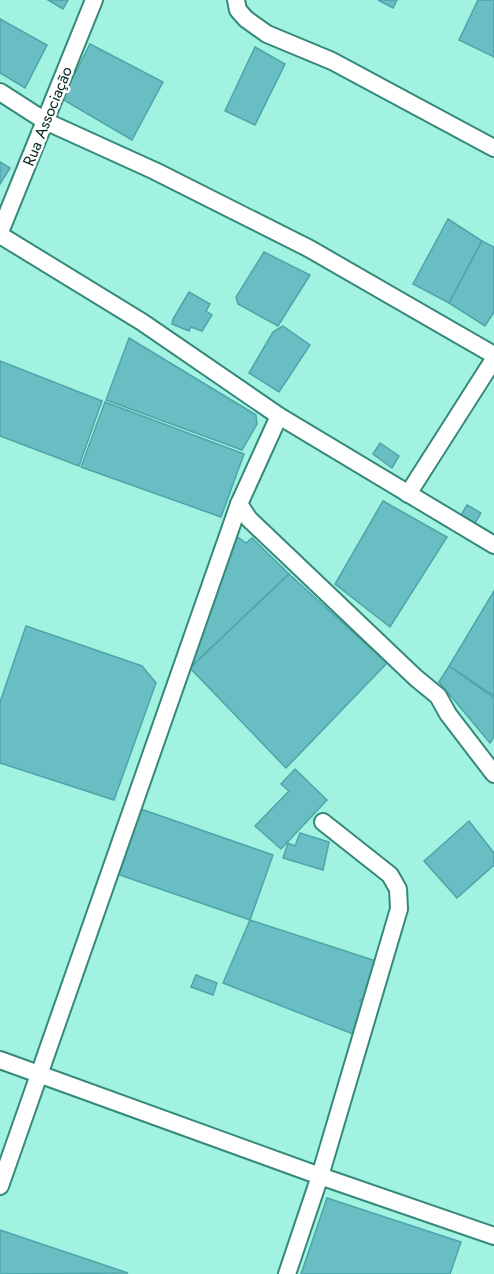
<svg xmlns="http://www.w3.org/2000/svg" width="494" height="1274" font-family="Jost,sans-serif">
  <style>
    .building { fill: #68bec2; stroke: #4ea5a9; stroke-width: 1.5 }
    .lines { fill: none; stroke-linecap: round; stroke-linejoin: round }
    .street-casing { stroke: #36897a; stroke-width: 20 }
    .street { stroke: #fff; stroke-width: 16 }
    .labels { text-anchor: middle; stroke-width: 5; stroke-linejoin: round; paint-order: stroke }
    .street-label { font-size: 16px; fill: #062a23; stroke: #fff }
  </style>
  <rect width="100%" height="100%" fill="#a1f2e1"/>
  <!-- building -->
  <g class="building">
    <polygon points="48,0 68,0 63,9"/>
    <polygon points="378,0 397,0 393,8"/>
    <polygon points="478,0 494,0 494,57 459,40"/>
    <polygon points="0,19 47,45 25,88 0,73"/>
    <polygon points="90,44 163,82 132,140 62,99"/>
    <polygon points="255,47 285,64 255,125 225,111"/>
    <polygon points="0,162 10,168 0,184"/>
    <polygon points="448,219 482,241 449,303 413,284"/>
    <polygon points="482,241 494,247 494,312 485,326 449,303"/>
    <polygon points="264,252 310,275 278,326 238,304 236,297"/>
    <polygon points="189,292 210,304 206,311 212,315 202,331 191,327 189,331 172,324 173,319"/>
    <polygon points="283,326 310,345 279,392 249,373 273,332"/>
    <polygon points="129,338 256,415 257,424 242,450 106,400"/>
    <polygon points="0,361 102,401 79,466 0,436"/>
    <polygon points="105,402 244,454 221,517 81,467"/>
    <polygon points="380,443 399,456 392,468 373,454"/>
    <polygon points="383,501 447,537 390,627 335,584"/>
    <polygon points="467,505 481,513 474,525 460,517"/>
    <polygon points="235,535 246,543 252,538 289,574 190,668"/>
    <polygon points="289,574 387,663 286,768 190,668"/>
    <polygon points="494,591 494,696 449,666"/>
    <polygon points="26,626 142,666 156,683 114,800 0,763 0,702"/>
    <polygon points="449,666 494,698 494,737 490,743 439,682"/>
    <polygon points="295,769 327,800 281,849 255,826 289,791 281,784"/>
    <polygon points="138,808 273,855 250,920 117,874"/>
    <polygon points="469,821 494,853 494,865 457,898 424,861"/>
    <polygon points="300,833 329,842 323,870 283,858 288,843 295,846"/>
    <polygon points="250,920 379,962 367,997 360,1000 363,1005 353,1034 223,983"/>
    <polygon points="196,975 217,983 213,995 191,987"/>
    <polygon points="327,1198 461,1242 450,1274 301,1274"/>
    <polygon points="0,1230 128,1273 0,1274"/>
  </g>
  <g class="lines">
    <defs>
      <g id="street">
        <polyline points="236,0 238,10 246,19 267,34 332,61 494,148"/>
        <polyline points="0,92 45,121 155,171 310,249 494,355"/>
        <polyline points="0,232 94,0"/>
        <polyline points="0,235 142,322 279,416 494,545"/>
        <polyline points="408,494 494,359"/>
        <polyline points="239,504 279,416"/>
        <polyline points="0,1060 320,1176 494,1236"/>
        <polyline points="0,1186 239,504 249,519 416,678 438,696 448,714 494,774"/>
        <polyline points="287,1274 320,1176 399,909 398,889 390,875 323,822"/>
      </g>
    </defs>
    <!-- street casing -->
    <use href="#street" class="street-casing"/>
    <!-- street -->
    <use href="#street" class="street"/>
  </g>
  <g class="labels">
    <!-- street labels -->
    <g class="street-label">
      <text transform="translate(47 116) rotate(-68)" y="6">Rua Associação</text>
    </g>
  </g>
</svg>
